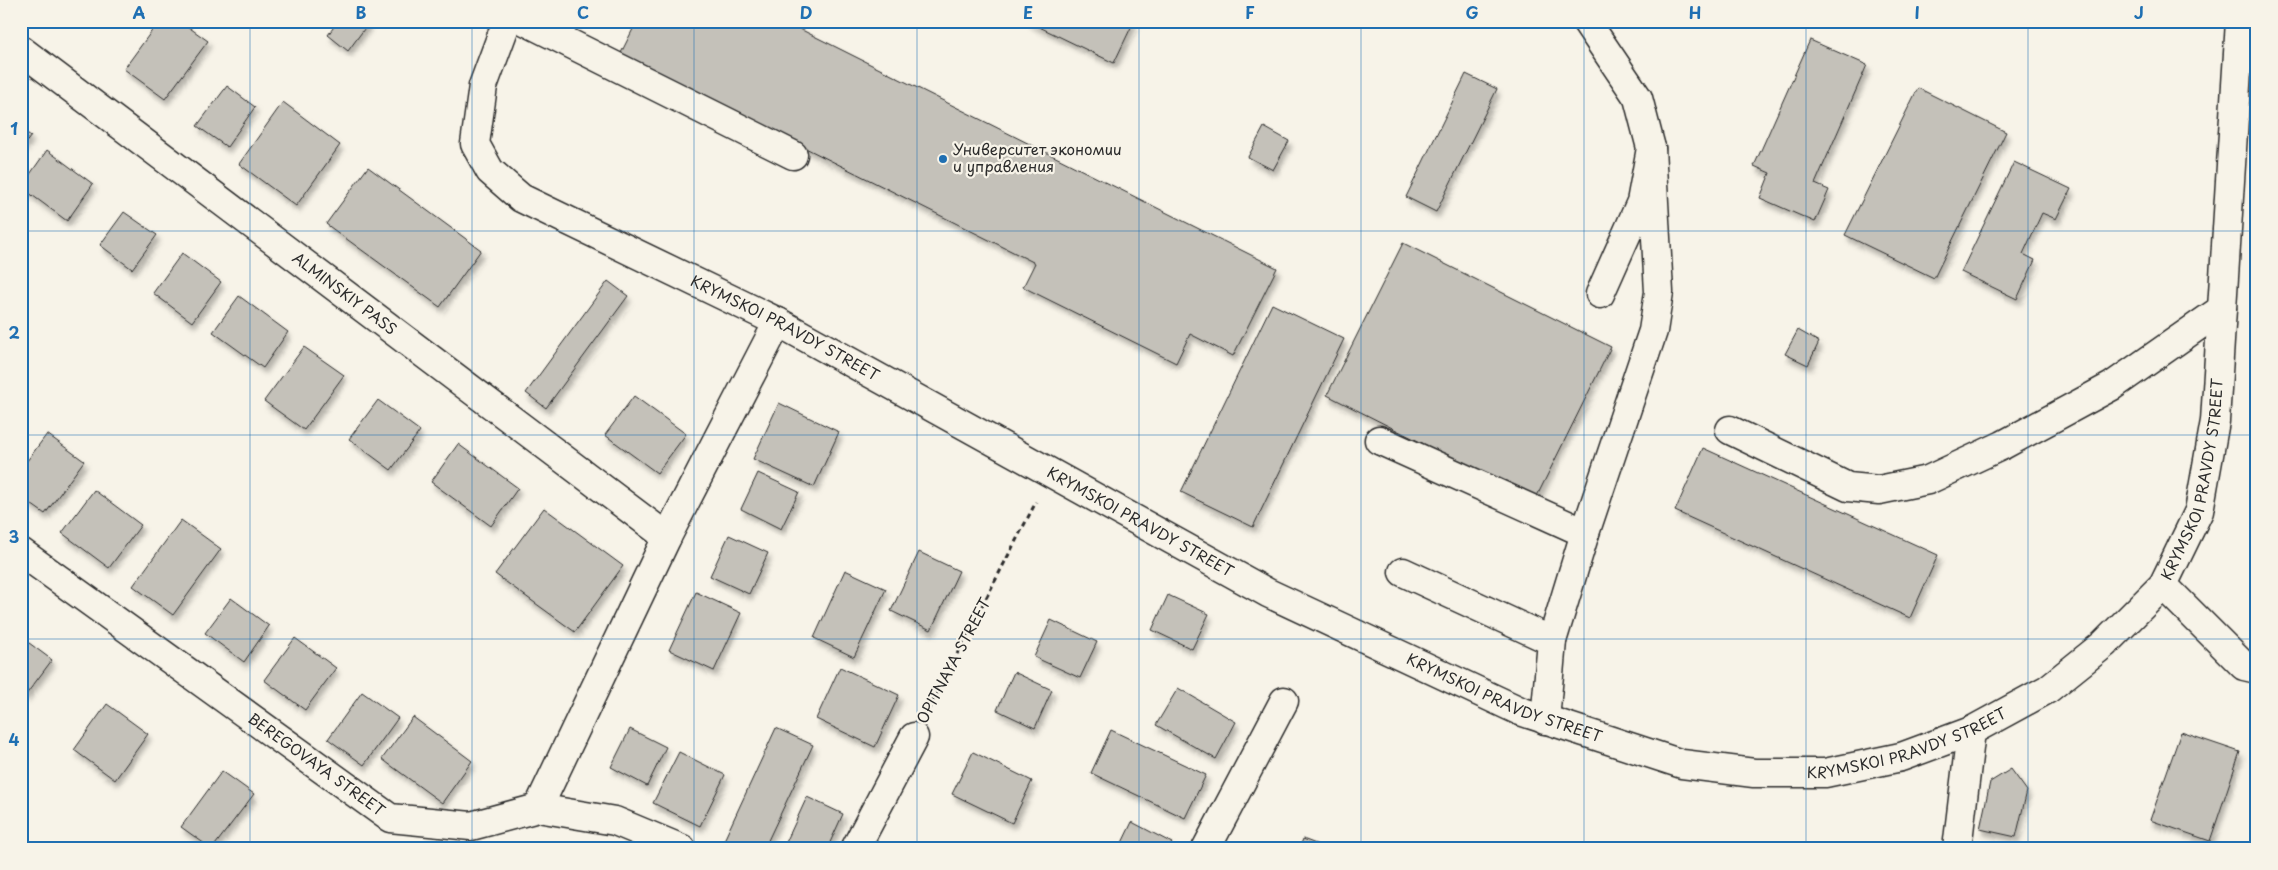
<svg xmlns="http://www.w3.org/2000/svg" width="2278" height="870" font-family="'Playpen Sans',sans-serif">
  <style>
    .building { fill: #c4c1b9; stroke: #2b2b2b; filter: url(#shadow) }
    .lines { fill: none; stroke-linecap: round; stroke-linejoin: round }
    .minor-casing { stroke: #2b2b2b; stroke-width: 31 }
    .path { stroke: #2b2b2b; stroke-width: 3; stroke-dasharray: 5 4; stroke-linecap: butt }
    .minor { stroke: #f7f3e8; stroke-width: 28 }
    .grid { fill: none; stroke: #1f6fb2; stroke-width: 1; stroke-opacity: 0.55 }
    .poi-dot { fill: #1f6fb2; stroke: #f7f3e8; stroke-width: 2 }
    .labels { text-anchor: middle; stroke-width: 4.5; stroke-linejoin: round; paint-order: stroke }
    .poi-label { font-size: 15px; fill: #2b2b2b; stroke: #f7f3e8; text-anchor: start }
    .street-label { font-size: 15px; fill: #2b2b2b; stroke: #f7f3e8 }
    .neatline { fill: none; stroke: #1f6fb2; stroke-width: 2 }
    .grid-label { font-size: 16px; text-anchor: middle; font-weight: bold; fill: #1f6fb2 }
  </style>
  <defs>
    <filter id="shadow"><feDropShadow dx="3" dy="5.5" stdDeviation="2.5" flood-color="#0004"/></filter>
  </defs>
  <rect width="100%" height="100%" fill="#f7f3e8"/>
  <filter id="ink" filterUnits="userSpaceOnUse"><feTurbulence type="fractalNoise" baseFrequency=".02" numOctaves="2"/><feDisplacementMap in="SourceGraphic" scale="10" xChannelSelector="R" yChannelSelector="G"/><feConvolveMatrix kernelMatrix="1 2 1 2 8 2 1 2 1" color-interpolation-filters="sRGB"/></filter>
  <g filter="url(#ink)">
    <!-- building -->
    <g class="building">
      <polygon points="159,21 180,21 208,41 165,99 124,69"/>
      <polygon points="338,21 370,21 348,51 328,35"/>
      <polygon points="637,21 784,21 1277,268 1233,356 1190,334 1176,363 1023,287 1035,263 620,55"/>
      <polygon points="1027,21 1134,21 1114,63"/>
      <polygon points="1810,40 1867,65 1815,184 1829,190 1815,222 1760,198 1770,173 1754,166"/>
      <polygon points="1466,74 1497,89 1436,212 1406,197"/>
      <polygon points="227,86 255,107 227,147 197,126"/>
      <polygon points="1918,88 2006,132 1934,278 1845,235"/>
      <polygon points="283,102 340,145 296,206 239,164"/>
      <polygon points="1264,127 1289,141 1273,170 1248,157"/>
      <polygon points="21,129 31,136 21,149"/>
      <polygon points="47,150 93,184 67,221 21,187"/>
      <polygon points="2014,162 2071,189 2056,219 2042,213 2023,254 2035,260 2017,299 1961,272"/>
      <polygon points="368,167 481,250 440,307 326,224"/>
      <polygon points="124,212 157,235 132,269 100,245"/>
      <polygon points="1403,243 1611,347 1535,500 1327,395"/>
      <polygon points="182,253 221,282 192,322 153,293"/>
      <polygon points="608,281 628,296 546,408 526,393"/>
      <polygon points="239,296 288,332 263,368 213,332"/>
      <polygon points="1272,304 1344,339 1253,527 1181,492"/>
      <polygon points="1798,330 1819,342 1808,365 1785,354"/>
      <polygon points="304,347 344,375 304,430 264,401"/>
      <polygon points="634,396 686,434 657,473 605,435"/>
      <polygon points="378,400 420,431 391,470 349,439"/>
      <polygon points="779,403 839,432 814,487 753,459"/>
      <polygon points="47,434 84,461 45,514 21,497 21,469"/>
      <polygon points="458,444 518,488 491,526 431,482"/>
      <polygon points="1703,448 1938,555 1910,618 1675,511"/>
      <polygon points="758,473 799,492 781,529 741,509"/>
      <polygon points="94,490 141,525 109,568 62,533"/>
      <polygon points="544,508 623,566 575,632 495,574"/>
      <polygon points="181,520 221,549 173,615 133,586"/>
      <polygon points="729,535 768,553 749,594 710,576"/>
      <polygon points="919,552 959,571 931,630 891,611"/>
      <polygon points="845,570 886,589 854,657 814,638"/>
      <polygon points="696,592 741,613 714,671 669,650"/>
      <polygon points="1168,595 1209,614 1192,649 1152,630"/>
      <polygon points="231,598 269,626 244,662 205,633"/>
      <polygon points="1051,620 1097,642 1080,678 1034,657"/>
      <polygon points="21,637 52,660 25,696 21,693"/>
      <polygon points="295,638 336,668 305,710 264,680"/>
      <polygon points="840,667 899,695 875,747 816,719"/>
      <polygon points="1014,672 1052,690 1035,728 997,710"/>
      <polygon points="1178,688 1236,722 1216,759 1156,725"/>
      <polygon points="362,692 398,718 364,765 328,739"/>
      <polygon points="107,704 148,734 115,780 74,750"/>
      <polygon points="413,717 472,761 442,803 382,759"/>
      <polygon points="776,728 813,745 764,849 720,849"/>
      <polygon points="630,729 666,747 647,786 611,767"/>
      <polygon points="1111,730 1206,775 1185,818 1091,773"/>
      <polygon points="2181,732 2240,752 2210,841 2150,820"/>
      <polygon points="679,752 725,775 700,826 653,803"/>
      <polygon points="973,752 1032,781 1012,823 952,794"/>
      <polygon points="2011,769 2027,791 2016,837 1980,829 1990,782"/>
      <polygon points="222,771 254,794 212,849 181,827"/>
      <polygon points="807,797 843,814 827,849 783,849"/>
      <polygon points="1132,822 1172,843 1168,849 1119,849"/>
      <polygon points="1303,839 1329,849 1299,849"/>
    </g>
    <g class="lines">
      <defs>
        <g id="minor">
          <path id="s1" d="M507,21L483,86L475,144L490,171L521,198L778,322L1268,593L1520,711L1682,764L1754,773H1825L1901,757L1971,731L2048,689L2104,644L2163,585L2199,511L2215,421L2240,21"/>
          <polyline points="525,21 793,155"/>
          <polyline points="1586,21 1638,98 1651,148 1641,202 1600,294"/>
          <path id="s2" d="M21,50L667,537"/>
          <polyline points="1730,430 1848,487 1879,490 1928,480 2003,445 2112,386 2222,309"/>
          <polyline points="1379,440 1585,533"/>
          <path id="s3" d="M21,552L390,818L471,826L538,808L615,821L682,849"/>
          <polyline points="1403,572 1552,641"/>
          <polyline points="2163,585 2244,666 2257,669"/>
          <polyline points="1545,720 1552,641 1585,533 1653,331 1659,292 1651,148"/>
          <polyline points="538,808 667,537 778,322"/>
          <polyline points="855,849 914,737"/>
          <polyline points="1206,849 1284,701"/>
          <polyline points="1957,849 1971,731"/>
        </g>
      </defs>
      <!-- minor casing -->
      <use href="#minor" class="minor-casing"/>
      <!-- path -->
      <polyline class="path" points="928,710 1036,502"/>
      <!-- minor -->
      <use href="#minor" class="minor"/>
    </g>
  </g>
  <!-- grid -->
  <path class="grid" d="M250,21V849M472,21V849M694,21V849M917,21V849M1139,21V849M1361,21V849M1584,21V849M1806,21V849M2028,21V849M21,231H2257M21,435H2257M21,639H2257"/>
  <!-- markers -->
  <circle class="poi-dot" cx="943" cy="159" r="5"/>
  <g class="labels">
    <!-- poi labels -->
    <g class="poi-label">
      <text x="953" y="155">Университет экономии<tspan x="953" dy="17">и управления</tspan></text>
    </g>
    <!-- street labels -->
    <g class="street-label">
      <text dy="5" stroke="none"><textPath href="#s2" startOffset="405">ALMINSKIY PASS</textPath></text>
      <text dy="5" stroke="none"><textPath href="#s1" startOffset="494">KRYMSKOI PRAVDY STREET</textPath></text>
      <text dy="5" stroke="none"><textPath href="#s1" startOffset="2144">KRYMSKOI PRAVDY STREET</textPath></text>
      <text dy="5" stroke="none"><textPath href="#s1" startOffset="899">KRYMSKOI PRAVDY STREET</textPath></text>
      <text transform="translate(954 661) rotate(-62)" y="5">OPITNAYA STREET</text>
      <text dy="5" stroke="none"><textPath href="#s1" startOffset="1304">KRYMSKOI PRAVDY STREET</textPath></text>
      <text dy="5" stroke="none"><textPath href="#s1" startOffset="1724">KRYMSKOI PRAVDY STREET</textPath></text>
      <text dy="5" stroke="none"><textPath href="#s3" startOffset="364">BEREGOVAYA STREET</textPath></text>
    </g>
  </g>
  <!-- margin -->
  <rect width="2278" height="870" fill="none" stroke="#f7f3e8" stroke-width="55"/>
  <rect x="28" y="28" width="2222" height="814" class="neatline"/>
  <g class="grid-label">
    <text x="139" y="19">A</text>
    <text x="361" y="19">B</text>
    <text x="583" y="19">C</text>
    <text x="806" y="19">D</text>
    <text x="1028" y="19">E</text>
    <text x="1250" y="19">F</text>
    <text x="1472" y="19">G</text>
    <text x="1695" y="19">H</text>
    <text x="1917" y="19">I</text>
    <text x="2139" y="19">J</text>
    <text x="14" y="135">1</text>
    <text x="14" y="339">2</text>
    <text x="14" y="543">3</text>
    <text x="14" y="746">4</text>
  </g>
</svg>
